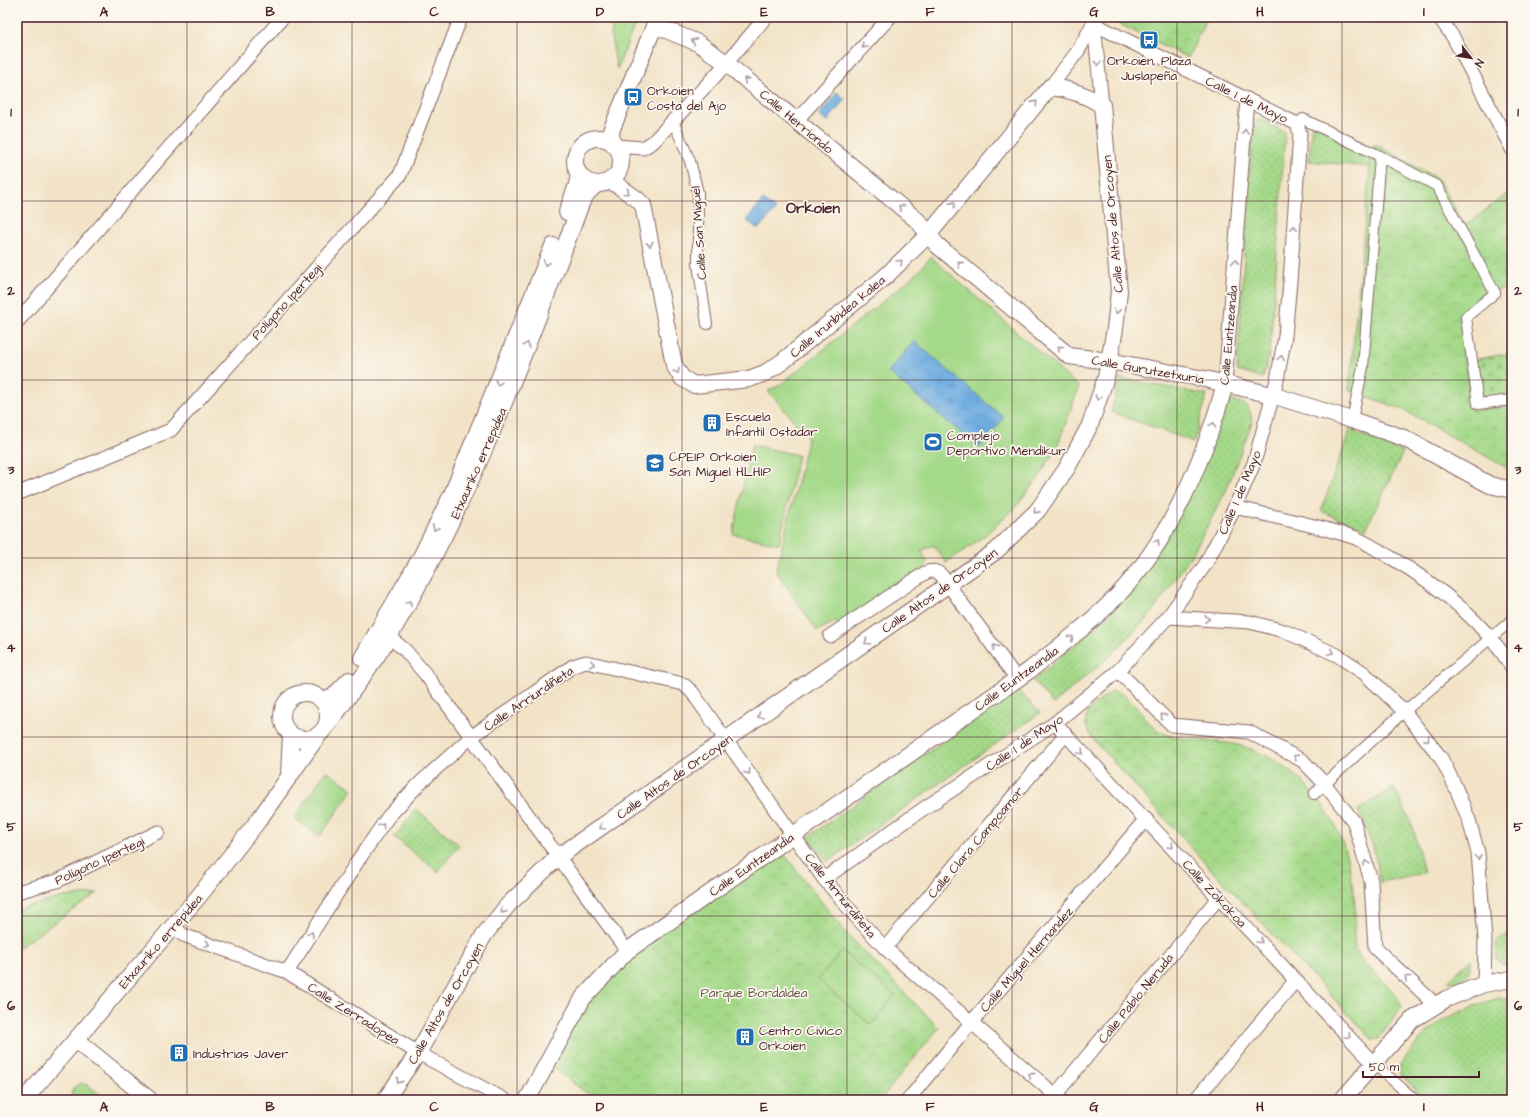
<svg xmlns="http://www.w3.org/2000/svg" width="1529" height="1117" font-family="'Architects Daughter',sans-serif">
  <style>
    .grass { fill: url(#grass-dots); stroke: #777c5a }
    .cemetery { fill: url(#cemetery-stones); stroke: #777c5a }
    .park { fill: url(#park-crowns); stroke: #777c5a }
    .garden { fill: #a4d989; stroke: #777c5a }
    .water { fill: url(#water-ripples); stroke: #5c6686 }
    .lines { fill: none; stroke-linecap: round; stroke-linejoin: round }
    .pedestrian-casing { stroke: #856462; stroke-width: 12 }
    .minor-casing { stroke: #856462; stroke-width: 15 }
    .tertiary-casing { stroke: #856462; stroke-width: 18 }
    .pedestrian { stroke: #fff; stroke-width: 10 }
    .minor { stroke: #fff; stroke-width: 13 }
    .tertiary { stroke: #fff; stroke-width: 16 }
    .oneway { stroke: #ae9aa0 }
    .grid { fill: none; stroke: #4a1f2b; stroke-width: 1; stroke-opacity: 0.55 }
    .labels { text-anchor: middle; stroke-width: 3.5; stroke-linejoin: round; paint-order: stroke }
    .poi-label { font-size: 13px; fill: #4a1f2b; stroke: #fbf7ec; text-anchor: start }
    .street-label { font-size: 13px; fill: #4a1f2b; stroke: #fbf7ec }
    .park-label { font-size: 13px; fill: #655747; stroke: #fbf7ec }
    .quarter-label { font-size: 15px; font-weight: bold; fill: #4a1f2b; stroke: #fbf7ec }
    .neatline { fill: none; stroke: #4a1f2b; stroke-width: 1.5 }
    .grid-label { font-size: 13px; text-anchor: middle; font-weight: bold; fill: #4a1f2b }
  </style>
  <defs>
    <pattern id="grass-dots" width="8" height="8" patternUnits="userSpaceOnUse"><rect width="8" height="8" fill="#a4d989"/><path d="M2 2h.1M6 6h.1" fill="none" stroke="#8fba76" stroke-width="1.8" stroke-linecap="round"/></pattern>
    <pattern id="cemetery-stones" width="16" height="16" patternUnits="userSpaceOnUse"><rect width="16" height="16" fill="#a4d989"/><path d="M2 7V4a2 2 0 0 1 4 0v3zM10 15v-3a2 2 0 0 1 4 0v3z" fill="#8fba76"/></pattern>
    <pattern id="park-crowns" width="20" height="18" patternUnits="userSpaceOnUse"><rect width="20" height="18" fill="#a4d989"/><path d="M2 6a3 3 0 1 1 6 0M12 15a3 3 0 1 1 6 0" fill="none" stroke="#8fba76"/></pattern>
    <pattern id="water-ripples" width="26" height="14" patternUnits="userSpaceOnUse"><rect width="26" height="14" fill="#6dace0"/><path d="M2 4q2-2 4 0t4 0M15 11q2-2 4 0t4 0" fill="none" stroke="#5c8bb6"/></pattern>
  </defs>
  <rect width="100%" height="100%" fill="#fbf7ec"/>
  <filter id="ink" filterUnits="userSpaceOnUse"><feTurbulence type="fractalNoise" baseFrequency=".025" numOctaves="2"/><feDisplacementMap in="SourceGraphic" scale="8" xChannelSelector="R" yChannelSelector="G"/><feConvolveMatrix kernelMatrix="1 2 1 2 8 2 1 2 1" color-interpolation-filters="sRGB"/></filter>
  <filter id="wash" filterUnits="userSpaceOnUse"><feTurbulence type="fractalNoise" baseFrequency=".012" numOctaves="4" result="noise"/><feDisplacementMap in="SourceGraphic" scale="16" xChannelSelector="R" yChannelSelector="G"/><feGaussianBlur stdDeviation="0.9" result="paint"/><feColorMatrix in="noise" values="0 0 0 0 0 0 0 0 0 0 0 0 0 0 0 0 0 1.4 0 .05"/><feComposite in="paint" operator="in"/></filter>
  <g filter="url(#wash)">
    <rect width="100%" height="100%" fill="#f2e3c7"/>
    <!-- grass -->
    <g class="grass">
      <polygon points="1259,118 1285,132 1274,300 1269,355 1263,378 1237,371 1252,127"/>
      <polygon points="1312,123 1372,156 1370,167 1309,161"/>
      <polygon points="1120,378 1207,395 1194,442 1111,412"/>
      <path d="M1228,400C1244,401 1251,406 1252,422L1226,491L1193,553L1152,613L1109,657L1053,704L1033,681L1099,624L1130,590Z"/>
      <polygon points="1350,430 1403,452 1366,529 1321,511"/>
      <polygon points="1017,689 1040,713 827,862 808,837"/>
      <polygon points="326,771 353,789 320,836 294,819"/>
      <polygon points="1394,787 1413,827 1424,873 1380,882 1373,846 1358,810"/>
      <polygon points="416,809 459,845 438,872 394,837"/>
      <polygon points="1512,932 1512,966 1503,965 1497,960 1496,940"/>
      <path d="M1471,959C1471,974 1464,984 1448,981Z"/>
      <path d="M1499,998H1512V1100H1425L1399,1072V1066C1406,1057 1414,1046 1422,1037C1443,1016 1472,1006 1499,998Z"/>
      <polygon points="81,1083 88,1085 107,1100 70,1100 73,1088"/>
    </g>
    <!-- cemetery -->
    <polygon class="cemetery" points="1512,353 1512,400 1478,404 1472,360"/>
    <!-- park -->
    <g class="park">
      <polygon points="1105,17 1207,17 1188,58"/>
      <polygon points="1375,144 1438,179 1465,226 1512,190 1512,281 1502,289 1484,293 1459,314 1473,411 1512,405 1512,471 1404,410 1349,390 1370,167"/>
      <path d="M1113,691C1135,694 1143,726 1165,734C1186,741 1211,740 1234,744C1290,757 1336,806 1348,862C1351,876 1354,892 1355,906C1356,922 1351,940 1357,954C1359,958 1364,962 1367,966C1379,978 1396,991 1402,1007L1379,1039H1372L1205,863L1092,738C1075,715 1095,704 1113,691Z"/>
      <polygon points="777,845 846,933 939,1028 880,1100 595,1100 548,1063 583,998 627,951"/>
      <polygon points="98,893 19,947 17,949 17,909 64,897"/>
    </g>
    <!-- garden -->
    <g class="garden">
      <polygon points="614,17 638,17 617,69 611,37"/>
      <polygon points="931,257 1079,387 1057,447 1039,477 1014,509 983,537 946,563 934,545 921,551 927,561 925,567 840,626 836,621 817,631 776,571 808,437 768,391 780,385 915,275"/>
      <polygon points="752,445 798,455 779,544 733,534"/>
      <polygon points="842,951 895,995 871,1025 818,980"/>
    </g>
    <!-- water -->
    <g class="water">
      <polygon points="837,92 845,99 827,122 819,115"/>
      <polygon points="763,200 776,210 758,229 746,220"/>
      <polygon points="914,341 1004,418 979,448 888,372"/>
    </g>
  </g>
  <g filter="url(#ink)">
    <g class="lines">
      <defs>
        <g id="pedestrian">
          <polyline points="673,121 690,161 698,193 698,264 707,324"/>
          <polyline points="1297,124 1303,119 1380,156 1437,186 1495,293 1466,317 1478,404 1512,400"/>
          <polyline points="1352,420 1363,367 1380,156"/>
          <polyline points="1314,794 1400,715 1512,620"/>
          <polyline points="1373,1063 1415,1100"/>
        </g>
        <g id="minor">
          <polyline points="1439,17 1453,37 1512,149"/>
          <polyline points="1094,24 1102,105"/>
          <polyline points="1050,87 1078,51 1097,17"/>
          <polyline points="796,121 890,17"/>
          <polyline points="615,146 643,148 653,142 717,74 766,17"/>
          <polyline points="17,322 283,17"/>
          <polyline points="1225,384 1247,99"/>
          <polyline points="17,494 171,430 400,175 461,17"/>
          <path d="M1235,507C1273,517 1312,524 1350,536C1364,540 1377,550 1390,557C1438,585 1482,620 1512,667"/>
          <polyline points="1168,617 1250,622 1284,631 1337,655 1364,673 1404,711 1441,758 1455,786 1469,820 1478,853 1485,939 1484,984"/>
          <path d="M830,636L925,573C932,570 937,570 942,576L1017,679"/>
          <polyline points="389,637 405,650 426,675 627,951"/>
          <polyline points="1118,671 1172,725 1249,732 1303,761 1324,783 1354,822 1371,881 1375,948 1436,1005"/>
          <polyline points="1055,723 1373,1063"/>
          <polyline points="824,879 923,809 1055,723 1118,671 1168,617 1205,565 1235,507 1254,463 1277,380 1285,336 1290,282 1300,133 1297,124 1094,24"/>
          <polyline points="17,892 57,881 158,832"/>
          <polyline points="173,926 183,935 287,972 359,859 388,817 419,784 471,737 573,666 586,662 683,684 692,692 824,879 857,918 885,948 1061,1100"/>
          <polyline points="885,948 1065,735"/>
          <polyline points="287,972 418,1053 505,1100"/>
          <polyline points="908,1100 970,1024 1146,819"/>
          <polyline points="1051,1100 1219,897"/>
          <polyline points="1195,1100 1296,980"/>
        </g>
        <g id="tertiary">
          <polyline points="654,25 698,43 726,63 918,221 937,245 1069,356 1109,361 1205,379 1272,395 1352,420 1404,438 1490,485 1512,490"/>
          <circle cx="598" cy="161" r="23"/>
          <polyline points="612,142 611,131 658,17"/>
          <polyline points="567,212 577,185 579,174"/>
          <polyline points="362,658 421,557 453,492 553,246"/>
          <circle cx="305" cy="716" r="23"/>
          <polyline points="323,700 333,697 349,680"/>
          <path d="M326,727C348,697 371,667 390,635C472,498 526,350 582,201L588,192L597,184"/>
          <polyline points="289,775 291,735"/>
          <polyline points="76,1040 150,1100"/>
          <polyline points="24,1100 199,896 258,821 317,737"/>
          <path d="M385,1100L418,1053L484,935L508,905L558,857L996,551L1038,510L1067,468L1090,425L1106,377L1115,329L1119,291L1102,105C1085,94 1070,89 1050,87L929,234L885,277L782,362L765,373L749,379L694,385L682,378L674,365L643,205L637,199L610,180"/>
          <path d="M527,1100L583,998L627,951L1030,670C1060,646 1091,623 1118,595C1172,537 1204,460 1225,384"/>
          <polyline points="1342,1100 1412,1020 1446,999 1484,984 1512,979"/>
        </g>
      </defs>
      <!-- pedestrian casing -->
      <use href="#pedestrian" class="pedestrian-casing"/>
      <!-- minor casing -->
      <use href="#minor" class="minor-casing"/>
      <!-- tertiary casing -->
      <use href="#tertiary" class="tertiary-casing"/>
      <!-- pedestrian -->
      <use href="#pedestrian" class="pedestrian"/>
      <!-- minor -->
      <use href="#minor" class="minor"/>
      <!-- tertiary -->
      <use href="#tertiary" class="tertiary"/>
    </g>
    <!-- one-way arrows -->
    <defs><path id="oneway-chevron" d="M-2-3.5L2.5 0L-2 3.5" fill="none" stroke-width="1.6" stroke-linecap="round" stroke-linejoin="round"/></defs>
    <g class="oneway">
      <use href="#oneway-chevron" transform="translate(694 41) rotate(-155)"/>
      <use href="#oneway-chevron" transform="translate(864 46) rotate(132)"/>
      <use href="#oneway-chevron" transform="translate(1098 63) rotate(84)"/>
      <use href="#oneway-chevron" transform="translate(746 80) rotate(-140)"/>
      <use href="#oneway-chevron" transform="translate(1035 103) rotate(-51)"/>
      <use href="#oneway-chevron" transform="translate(1245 132) rotate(-86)"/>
      <use href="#oneway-chevron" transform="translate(627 192) rotate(34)"/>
      <use href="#oneway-chevron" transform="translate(953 204) rotate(-51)"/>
      <use href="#oneway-chevron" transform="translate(901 207) rotate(-141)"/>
      <use href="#oneway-chevron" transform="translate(1294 228) rotate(-86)"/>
      <use href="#oneway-chevron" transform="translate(650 244) rotate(79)"/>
      <use href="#oneway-chevron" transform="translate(900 262) rotate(-45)"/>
      <use href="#oneway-chevron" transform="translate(1235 262) rotate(-86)"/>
      <use href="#oneway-chevron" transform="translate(546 263) rotate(112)"/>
      <use href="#oneway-chevron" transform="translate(960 264) rotate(-140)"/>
      <use href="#oneway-chevron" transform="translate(1117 311) rotate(96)"/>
      <use href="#oneway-chevron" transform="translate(527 345) rotate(-69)"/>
      <use href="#oneway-chevron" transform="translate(1060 348) rotate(-140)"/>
      <use href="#oneway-chevron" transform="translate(1281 358) rotate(-81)"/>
      <use href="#oneway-chevron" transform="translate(677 371) rotate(59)"/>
      <use href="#oneway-chevron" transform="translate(498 383) rotate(112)"/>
      <use href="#oneway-chevron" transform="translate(1098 398) rotate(108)"/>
      <use href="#oneway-chevron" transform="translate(1213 425) rotate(-70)"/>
      <use href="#oneway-chevron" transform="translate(1036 511) rotate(132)"/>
      <use href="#oneway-chevron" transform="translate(435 528) rotate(116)"/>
      <use href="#oneway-chevron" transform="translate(1157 542) rotate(-57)"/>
      <use href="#oneway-chevron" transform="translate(409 603) rotate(-60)"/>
      <use href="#oneway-chevron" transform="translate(1207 619) rotate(4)"/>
      <use href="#oneway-chevron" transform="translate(1071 638) rotate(-38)"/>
      <use href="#oneway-chevron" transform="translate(867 642) rotate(145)"/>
      <use href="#oneway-chevron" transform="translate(995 647) rotate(-126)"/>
      <use href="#oneway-chevron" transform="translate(1331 652) rotate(25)"/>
      <use href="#oneway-chevron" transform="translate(592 664) rotate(13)"/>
      <use href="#oneway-chevron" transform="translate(760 716) rotate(145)"/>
      <use href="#oneway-chevron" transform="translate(1163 716) rotate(-135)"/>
      <use href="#oneway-chevron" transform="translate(1427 739) rotate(52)"/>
      <use href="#oneway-chevron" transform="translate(1081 752) rotate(46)"/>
      <use href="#oneway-chevron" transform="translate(1296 757) rotate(-151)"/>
      <use href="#oneway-chevron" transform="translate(748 772) rotate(54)"/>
      <use href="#oneway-chevron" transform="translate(382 826) rotate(-55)"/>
      <use href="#oneway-chevron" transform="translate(602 827) rotate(145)"/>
      <use href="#oneway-chevron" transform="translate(1171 846) rotate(47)"/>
      <use href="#oneway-chevron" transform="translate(1478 857) rotate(83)"/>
      <use href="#oneway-chevron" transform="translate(1366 863) rotate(-106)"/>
      <use href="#oneway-chevron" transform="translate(503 911) rotate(129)"/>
      <use href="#oneway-chevron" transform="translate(311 934) rotate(-58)"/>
      <use href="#oneway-chevron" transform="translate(1260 941) rotate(47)"/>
      <use href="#oneway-chevron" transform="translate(207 944) rotate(19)"/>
      <use href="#oneway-chevron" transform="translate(1407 978) rotate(-137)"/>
      <use href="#oneway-chevron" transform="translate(1348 1036) rotate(47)"/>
      <use href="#oneway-chevron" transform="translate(1031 1075) rotate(-140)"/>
      <use href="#oneway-chevron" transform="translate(399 1081) rotate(125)"/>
    </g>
  </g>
  <!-- grid -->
  <path class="grid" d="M187,17V1100M352,17V1100M517,17V1100M682,17V1100M847,17V1100M1012,17V1100M1177,17V1100M1342,17V1100M17,201H1512M17,380H1512M17,558H1512M17,737H1512M17,916H1512"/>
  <!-- icons -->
  <defs>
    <symbol id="bus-square" viewBox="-11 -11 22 22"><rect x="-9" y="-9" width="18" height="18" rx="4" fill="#1f6fb2" stroke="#fbf7ec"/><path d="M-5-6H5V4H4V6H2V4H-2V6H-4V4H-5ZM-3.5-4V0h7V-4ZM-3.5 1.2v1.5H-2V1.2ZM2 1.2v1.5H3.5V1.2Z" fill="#fff"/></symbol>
    <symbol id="building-square" viewBox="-11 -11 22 22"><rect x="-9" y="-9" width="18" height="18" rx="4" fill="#1f6fb2" stroke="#fbf7ec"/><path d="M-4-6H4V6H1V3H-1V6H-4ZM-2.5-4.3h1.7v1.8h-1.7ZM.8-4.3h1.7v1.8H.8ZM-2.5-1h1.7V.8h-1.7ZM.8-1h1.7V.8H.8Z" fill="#fff"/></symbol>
    <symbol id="stadium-square" viewBox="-11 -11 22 22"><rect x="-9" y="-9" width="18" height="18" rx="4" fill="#1f6fb2" stroke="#fbf7ec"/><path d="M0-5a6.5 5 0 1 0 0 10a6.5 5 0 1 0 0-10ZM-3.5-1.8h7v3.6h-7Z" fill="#fff"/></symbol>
    <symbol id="school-square" viewBox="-11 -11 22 22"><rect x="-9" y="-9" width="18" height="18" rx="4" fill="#1f6fb2" stroke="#fbf7ec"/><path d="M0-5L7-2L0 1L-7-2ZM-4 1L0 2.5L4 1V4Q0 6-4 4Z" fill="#fff"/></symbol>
  </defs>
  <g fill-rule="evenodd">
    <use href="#bus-square" x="1138" y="29" width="22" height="22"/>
    <use href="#bus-square" x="622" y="86" width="22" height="22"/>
    <use href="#building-square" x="701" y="412" width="22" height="22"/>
    <use href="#stadium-square" x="922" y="431" width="22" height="22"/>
    <use href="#school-square" x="644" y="452" width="22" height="22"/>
    <use href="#building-square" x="734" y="1026" width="22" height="22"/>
    <use href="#building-square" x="168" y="1042" width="22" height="22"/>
  </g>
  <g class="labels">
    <!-- poi labels -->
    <g class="poi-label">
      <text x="1149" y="65" text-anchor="middle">Orkoien, Plaza<tspan x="1149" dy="15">Juslapeña</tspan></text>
      <text x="647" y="95">Orkoien<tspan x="647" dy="15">Costa del Ajo</tspan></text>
      <text x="726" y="421">Escuela<tspan x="726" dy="15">Infantil Ostadar</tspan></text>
      <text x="947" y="440">Complejo<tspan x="947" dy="15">Deportivo Mendikur</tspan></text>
      <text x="669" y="461">CPEIP Orkoien<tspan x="669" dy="15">San Miguel HLHIP</tspan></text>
      <text x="759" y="1035">Centro Cívico<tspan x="759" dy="15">Orkoien</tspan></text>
      <text x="193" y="1058">Industrias Javer</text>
    </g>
    <!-- street labels -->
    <g class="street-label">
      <text transform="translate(1247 99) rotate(26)" y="5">Calle 1 de Mayo</text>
      <text transform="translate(797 121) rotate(40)" y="5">Calle Herriondo</text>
      <text transform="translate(1112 224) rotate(-95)" y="5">Calle Altos de Orcoyen</text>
      <text transform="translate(698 233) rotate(-94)" y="5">Calle San Miguel</text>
      <text transform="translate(286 301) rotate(-48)" y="5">Polígono Ipertegi</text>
      <text transform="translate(837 316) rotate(-40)" y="5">Calle Irunbidea kalea</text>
      <text transform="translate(1228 335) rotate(-85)" y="5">Calle Euntzeandia</text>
      <text transform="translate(1148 369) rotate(10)" y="5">Calle Gurutzetxuria</text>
      <text transform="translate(478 463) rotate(-66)" y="5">Etxauriko errepidea</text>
      <text transform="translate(1239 492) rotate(-67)" y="5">Calle 1 de Mayo</text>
      <text transform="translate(939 590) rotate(-35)" y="5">Calle Altos de Orcoyen</text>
      <text transform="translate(1016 678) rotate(-36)" y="5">Calle Euntzeandia</text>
      <text transform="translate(528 698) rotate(-34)" y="5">Calle Arriurdiñeta</text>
      <text transform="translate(1024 742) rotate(-34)" y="5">Calle 1 de Mayo</text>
      <text transform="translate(674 776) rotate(-35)" y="5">Calle Altos de Orcoyen</text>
      <text transform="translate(975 842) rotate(-50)" y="5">Calle Clara Campoamor</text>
      <text transform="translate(99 860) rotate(-25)" y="5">Polígono Ipertegi</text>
      <text transform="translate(751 864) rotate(-35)" y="5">Calle Euntzeandia</text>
      <text transform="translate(1215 893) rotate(47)" y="5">Calle Zokokoa</text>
      <text transform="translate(841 895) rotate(51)" y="5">Calle Arriurdiñeta</text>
      <text transform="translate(160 941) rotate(-49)" y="5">Etxauriko errepidea</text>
      <text transform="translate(1026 959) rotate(-49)" y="5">Calle Miguel Hernandez</text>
      <text transform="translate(1135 998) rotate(-51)" y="5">Calle Pablo Neruda</text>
      <text transform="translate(445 1003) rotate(-60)" y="5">Calle Altos de Orcoyen</text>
      <text transform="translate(354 1013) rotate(32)" y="5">Calle Zerradopea</text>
    </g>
    <!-- park labels -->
    <g class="park-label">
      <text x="754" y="997">Parque Bordaldea</text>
    </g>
    <!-- quarter labels -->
    <g class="quarter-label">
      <text x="813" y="213">Orkoien</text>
    </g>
  </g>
  <!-- margin -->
  <rect width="1529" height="1117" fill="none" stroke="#fbf7ec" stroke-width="44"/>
  <!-- north arrow -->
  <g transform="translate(1471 58) rotate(121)" stroke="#fbf7ec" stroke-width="3" paint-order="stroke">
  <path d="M0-3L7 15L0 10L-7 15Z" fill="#4a1f2b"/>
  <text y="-6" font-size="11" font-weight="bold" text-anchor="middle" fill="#4a1f2b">N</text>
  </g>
  <!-- scale -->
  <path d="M1363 1071v6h116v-6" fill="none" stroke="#4a1f2b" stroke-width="2"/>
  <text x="1369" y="1071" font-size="12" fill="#4a1f2b" stroke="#fbf7ec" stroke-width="3" paint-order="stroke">50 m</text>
  <rect x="22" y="22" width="1485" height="1073" class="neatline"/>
  <g class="grid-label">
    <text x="104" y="16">A</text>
    <text x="270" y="16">B</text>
    <text x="434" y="16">C</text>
    <text x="600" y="16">D</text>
    <text x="764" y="16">E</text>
    <text x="930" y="16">F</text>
    <text x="1094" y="16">G</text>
    <text x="1260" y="16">H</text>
    <text x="1424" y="16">I</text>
    <text x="11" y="116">1</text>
    <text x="1518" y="116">1</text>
    <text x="11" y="295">2</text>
    <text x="1518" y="295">2</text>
    <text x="11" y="474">3</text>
    <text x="1518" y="474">3</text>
    <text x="11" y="652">4</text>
    <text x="1518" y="652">4</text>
    <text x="11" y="831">5</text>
    <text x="1518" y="831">5</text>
    <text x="11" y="1010">6</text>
    <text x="1518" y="1010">6</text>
    <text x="104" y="1111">A</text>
    <text x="270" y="1111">B</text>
    <text x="434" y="1111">C</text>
    <text x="600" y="1111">D</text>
    <text x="764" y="1111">E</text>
    <text x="930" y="1111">F</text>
    <text x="1094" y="1111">G</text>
    <text x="1260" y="1111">H</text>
    <text x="1424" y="1111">I</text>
  </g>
</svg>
